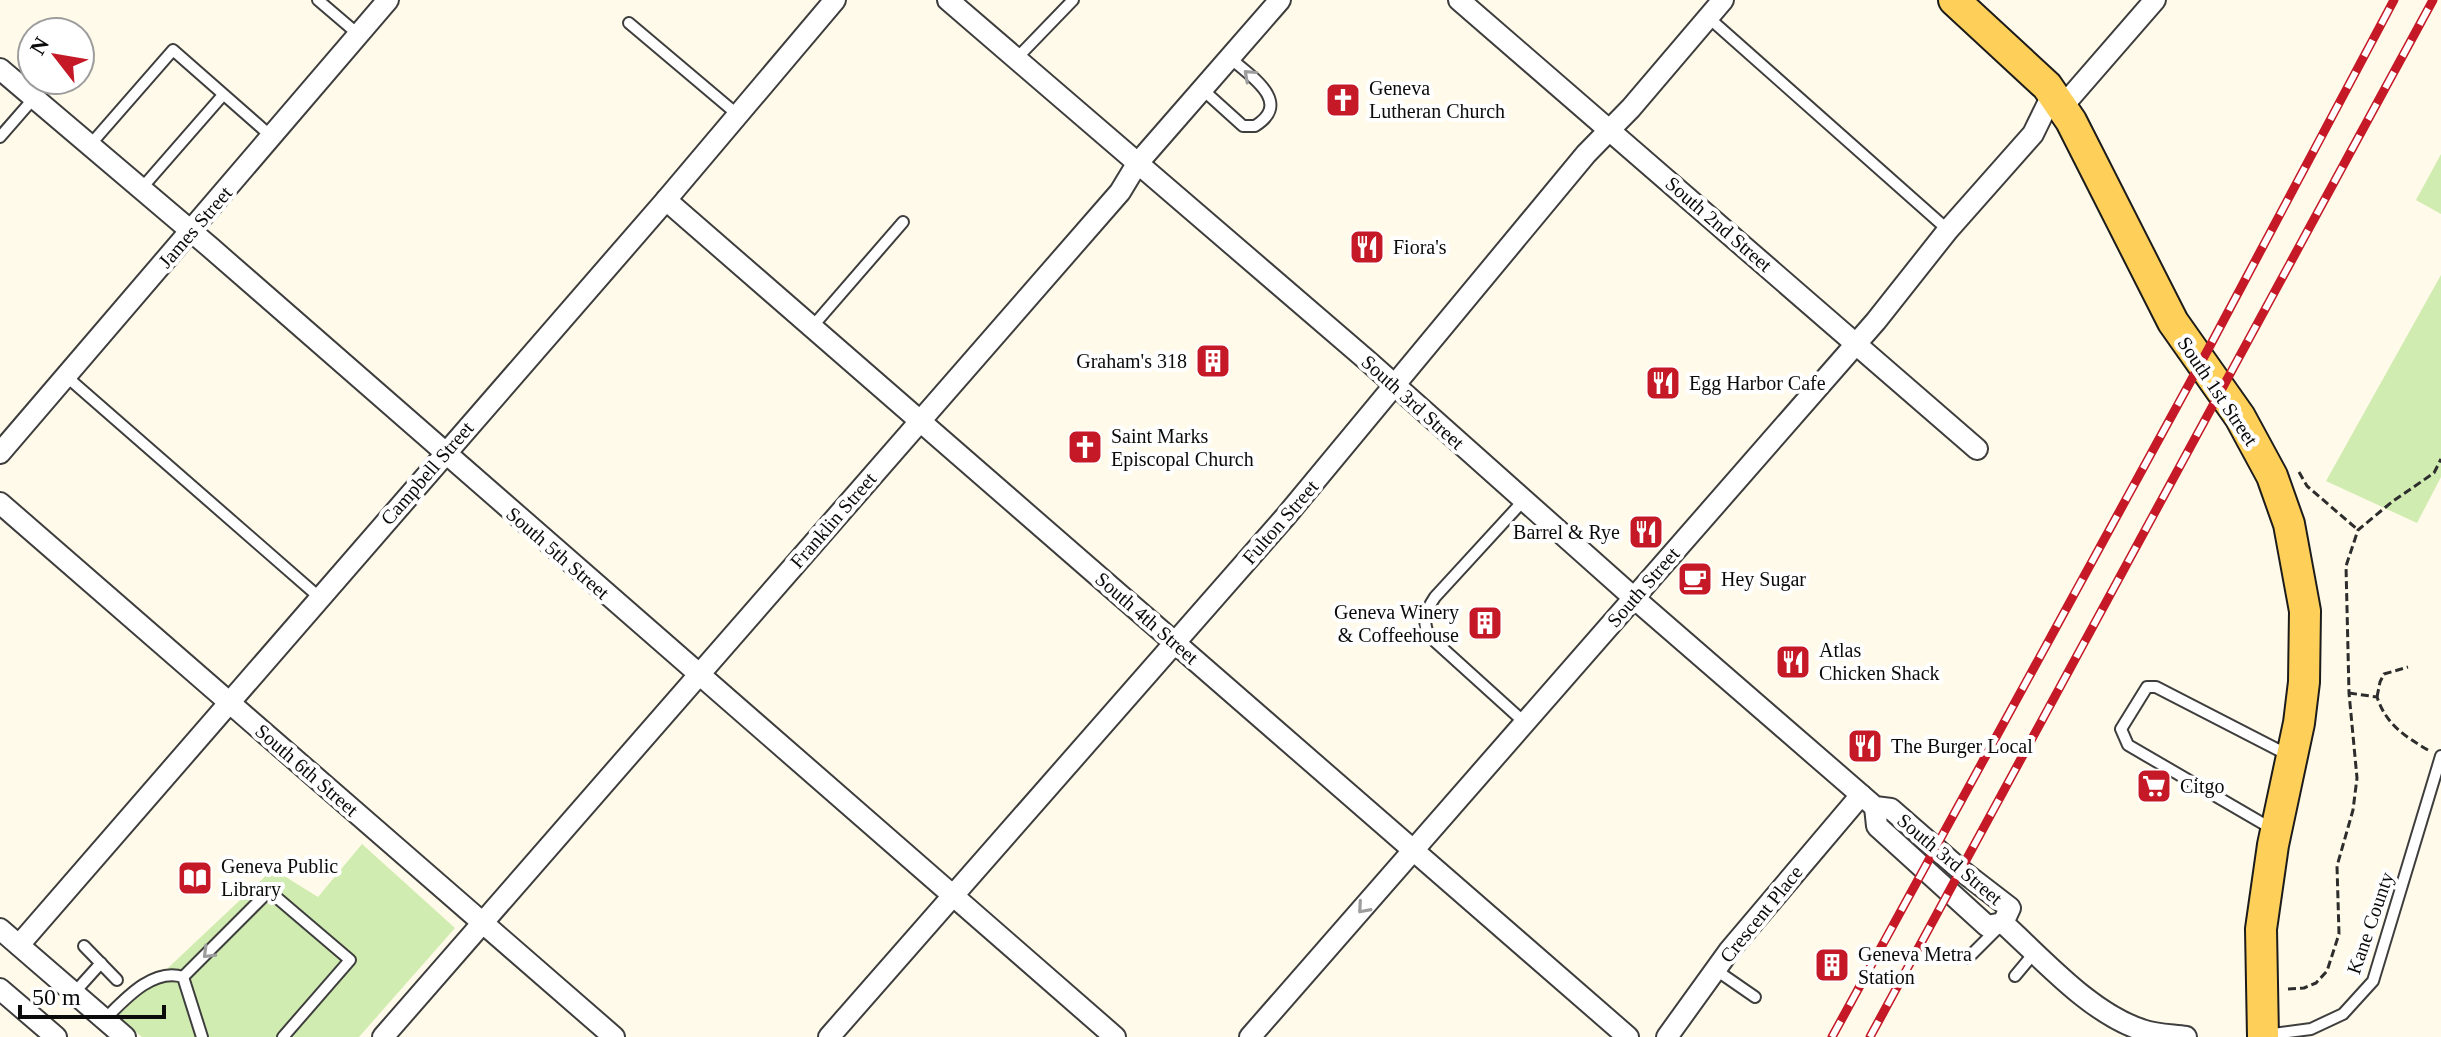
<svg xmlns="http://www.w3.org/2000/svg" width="2441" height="1037" font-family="Georgia,serif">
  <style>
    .green { fill: #d1ecb0 }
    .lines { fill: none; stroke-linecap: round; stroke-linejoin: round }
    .lane-casing { stroke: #3e3e3e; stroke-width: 14 }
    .street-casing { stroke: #3e3e3e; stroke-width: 24 }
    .primary-casing { stroke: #1c1c1c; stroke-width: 34 }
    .path { stroke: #2d2d2d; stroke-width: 3; stroke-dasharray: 8 4; stroke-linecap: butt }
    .lane { stroke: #fff; stroke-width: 10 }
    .street { stroke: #fff; stroke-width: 20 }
    .primary { stroke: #ffd059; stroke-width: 30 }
    .rail-casing { stroke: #c51927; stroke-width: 9 }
    .rail { stroke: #fff; stroke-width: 6; stroke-dasharray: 18; stroke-linecap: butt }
    .oneway { stroke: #9d9d9d }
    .labels { text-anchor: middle; stroke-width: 8; stroke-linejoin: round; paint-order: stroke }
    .poi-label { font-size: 20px; fill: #0b0b0b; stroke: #fff; text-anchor: start }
    .street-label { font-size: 20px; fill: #0b0b0b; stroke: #fff }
  </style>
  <rect width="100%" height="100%" fill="#fffae9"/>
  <!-- green -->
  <g class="green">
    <polygon points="2441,154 2441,214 2416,200"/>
    <polygon points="2441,275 2441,477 2417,523 2326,481"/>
    <polygon points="362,844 455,928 359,1037 142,1037 117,1016 273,869 318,897"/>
  </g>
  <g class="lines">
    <defs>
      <g id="lane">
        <polyline points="318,0 359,35"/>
        <polyline points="1709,18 1948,230"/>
        <polyline points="629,23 738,115"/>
        <polyline points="1016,59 1073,0"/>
        <path d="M1202,89L1243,126H1255C1294,102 1249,75 1229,57"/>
        <polyline points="0,137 34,98"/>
        <polyline points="90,145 173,50 272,137"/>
        <polyline points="141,189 223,95"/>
        <polyline points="812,327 903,222"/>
        <polyline points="67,377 319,597"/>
        <path d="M1524,500L1435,597C1425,612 1422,620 1429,636L1524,722"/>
        <polyline points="2274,830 2128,745 2121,729 2147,687 2156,687 2290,756"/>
        <polyline points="84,946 117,980"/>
        <polyline points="1968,958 1999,927"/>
        <polyline points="1716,970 1755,997"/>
        <polyline points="2015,976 2035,952"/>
        <polyline points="183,977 269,891 350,960 283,1037"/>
        <polyline points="74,993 101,963"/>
        <path d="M105,1019C124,1000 153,967 183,977L202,1037"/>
        <polyline points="2265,1035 2311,1029 2343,1014 2373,981 2441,756"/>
      </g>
      <g id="street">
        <polyline points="948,0 1369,362 1634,598 1875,807 1891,809 1962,871 2010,908 2003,923"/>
        <polyline points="1459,0 1977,449"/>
        <polyline points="0,69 211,248 1115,1037"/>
        <polyline points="2062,107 2155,0"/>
        <polyline points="666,200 1628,1037"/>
        <polyline points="0,453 388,0"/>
        <polyline points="0,503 614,1037"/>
        <polyline points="1875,807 1877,826 1987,926 2003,923"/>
        <path d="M2003,923C2044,960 2090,1013 2142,1030C2156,1035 2172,1035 2186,1037"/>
        <polyline points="0,929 125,1037"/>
        <polyline points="19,945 666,200 835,0"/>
        <polyline points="0,989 56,1037"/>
        <polyline points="383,1037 1120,192 1137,164 1280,0"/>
        <polyline points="829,1037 1286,516 1586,154 1631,108 1723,0"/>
        <polyline points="1250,1037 1876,321 1948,230 2033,134 2053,93"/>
        <polyline points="1667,1037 1729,951 1861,795"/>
      </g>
      <polyline id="primary" points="1954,0 2047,86 2071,121 2173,322 2240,417 2272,476 2289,524 2305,611 2304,682 2299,723 2273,845 2261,929 2263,1037"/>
    </defs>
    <!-- lane casing -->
    <use href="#lane" class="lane-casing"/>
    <!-- street casing -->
    <use href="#street" class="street-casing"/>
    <!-- primary casing -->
    <use href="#primary" class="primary-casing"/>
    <!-- path -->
    <g class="path">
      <polyline points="2299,472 2307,486 2358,530"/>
      <path d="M2349,693L2377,697C2386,724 2404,736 2428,750"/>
      <polyline points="2377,697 2380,682 2384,674 2408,667"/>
      <polyline points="2288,989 2304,988 2316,983 2327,971 2339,934 2337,866 2353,810 2357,778 2349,693 2346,566 2358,530 2393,501 2434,473 2441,459"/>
    </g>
    <!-- lane -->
    <use href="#lane" class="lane"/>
    <!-- street -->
    <use href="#street" class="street"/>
    <!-- primary -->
    <use href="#primary" class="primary"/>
    <defs>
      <g id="rail">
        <polyline points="1832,1037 2211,344 2394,0"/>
        <polyline points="1870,1037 2433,0"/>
      </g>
    </defs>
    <!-- rail casing -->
    <use href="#rail" class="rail-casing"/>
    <!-- rail -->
    <use href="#rail" class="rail"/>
  </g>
  <!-- one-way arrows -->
  <defs><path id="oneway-chevron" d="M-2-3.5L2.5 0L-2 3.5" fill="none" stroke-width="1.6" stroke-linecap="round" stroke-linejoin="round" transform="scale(2)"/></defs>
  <g class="oneway">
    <use href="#oneway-chevron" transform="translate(1249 75) rotate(-138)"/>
    <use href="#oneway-chevron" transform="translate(1363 908) rotate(131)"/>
    <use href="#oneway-chevron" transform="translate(208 953) rotate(135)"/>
  </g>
  <!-- icons -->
  <defs>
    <symbol id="church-square" viewBox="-11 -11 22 22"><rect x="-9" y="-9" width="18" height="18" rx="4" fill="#c51927" stroke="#fff"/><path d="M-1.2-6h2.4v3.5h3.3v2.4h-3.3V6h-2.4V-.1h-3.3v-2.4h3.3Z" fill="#fff"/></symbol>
    <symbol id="restaurant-square" viewBox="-11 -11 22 22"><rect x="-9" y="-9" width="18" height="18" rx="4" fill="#c51927" stroke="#fff"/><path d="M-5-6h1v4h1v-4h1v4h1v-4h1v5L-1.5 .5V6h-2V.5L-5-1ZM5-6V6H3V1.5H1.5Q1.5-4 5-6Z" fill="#fff"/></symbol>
    <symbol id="building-square" viewBox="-11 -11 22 22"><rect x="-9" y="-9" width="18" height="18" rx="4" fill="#c51927" stroke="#fff"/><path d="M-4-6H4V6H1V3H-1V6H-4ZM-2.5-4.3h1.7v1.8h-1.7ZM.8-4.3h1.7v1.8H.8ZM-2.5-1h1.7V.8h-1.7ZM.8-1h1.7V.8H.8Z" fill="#fff"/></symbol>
    <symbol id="cafe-square" viewBox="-11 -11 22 22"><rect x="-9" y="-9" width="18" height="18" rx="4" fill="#c51927" stroke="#fff"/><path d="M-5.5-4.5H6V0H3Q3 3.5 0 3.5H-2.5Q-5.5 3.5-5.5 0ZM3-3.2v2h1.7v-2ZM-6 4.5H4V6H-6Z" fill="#fff"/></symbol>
    <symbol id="supermarket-square" viewBox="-11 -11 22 22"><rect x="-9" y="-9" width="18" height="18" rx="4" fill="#c51927" stroke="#fff"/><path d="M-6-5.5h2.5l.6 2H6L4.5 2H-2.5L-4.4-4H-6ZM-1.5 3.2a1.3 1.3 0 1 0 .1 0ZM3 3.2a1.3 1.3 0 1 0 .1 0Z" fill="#fff"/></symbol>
    <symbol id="library-square" viewBox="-11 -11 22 22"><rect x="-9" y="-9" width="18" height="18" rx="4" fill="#c51927" stroke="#fff"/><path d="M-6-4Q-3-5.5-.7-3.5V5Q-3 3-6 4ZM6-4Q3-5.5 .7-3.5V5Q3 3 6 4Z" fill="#fff"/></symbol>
  </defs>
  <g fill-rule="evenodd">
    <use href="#church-square" x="1323" y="80" width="40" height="40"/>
    <use href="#restaurant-square" x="1347" y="227" width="40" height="40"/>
    <use href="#building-square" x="1193" y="341" width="40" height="40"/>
    <use href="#restaurant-square" x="1643" y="363" width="40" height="40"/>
    <use href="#church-square" x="1065" y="427" width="40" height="40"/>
    <use href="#restaurant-square" x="1626" y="512" width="40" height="40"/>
    <use href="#cafe-square" x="1675" y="559" width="40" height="40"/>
    <use href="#building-square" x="1465" y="603" width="40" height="40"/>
    <use href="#restaurant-square" x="1773" y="642" width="40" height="40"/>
    <use href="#restaurant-square" x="1845" y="726" width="40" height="40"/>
    <use href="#supermarket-square" x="2134" y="766" width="40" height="40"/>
    <use href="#library-square" x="175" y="858" width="40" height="40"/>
    <use href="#building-square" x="1812" y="945" width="40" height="40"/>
  </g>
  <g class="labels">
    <!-- poi labels -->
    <g class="poi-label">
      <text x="1369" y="95">Geneva<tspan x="1369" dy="23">Lutheran Church</tspan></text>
      <text x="1393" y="254">Fiora's</text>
      <text x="1187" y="368" text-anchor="end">Graham's 318</text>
      <text x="1689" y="390">Egg Harbor Cafe</text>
      <text x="1111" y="443">Saint Marks<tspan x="1111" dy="23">Episcopal Church</tspan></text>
      <text x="1620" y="539" text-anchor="end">Barrel &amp; Rye</text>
      <text x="1721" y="586">Hey Sugar</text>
      <text x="1459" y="619" text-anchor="end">Geneva Winery<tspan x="1459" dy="23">&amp; Coffeehouse</tspan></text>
      <text x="1819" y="657">Atlas<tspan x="1819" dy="23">Chicken Shack</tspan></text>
      <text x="1891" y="753">The Burger Local</text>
      <text x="2180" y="793">Citgo</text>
      <text x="221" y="873">Geneva Public<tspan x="221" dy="23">Library</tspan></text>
      <text x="1858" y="961">Geneva Metra<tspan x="1858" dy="23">Station</tspan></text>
    </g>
    <!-- street labels -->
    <g class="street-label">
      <text transform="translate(1719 224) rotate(41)" y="7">South 2nd Street</text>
      <text transform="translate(195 227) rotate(-49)" y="7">James Street</text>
      <text transform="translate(2218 391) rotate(56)" y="7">South 1st Street</text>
      <text transform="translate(1413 402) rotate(42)" y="7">South 3rd Street</text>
      <text transform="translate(427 473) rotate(-49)" y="7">Campbell Street</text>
      <text transform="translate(833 520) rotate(-49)" y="7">Franklin Street</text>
      <text transform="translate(1280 522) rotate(-49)" y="7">Fulton Street</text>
      <text transform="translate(558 553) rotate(41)" y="7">South 5th Street</text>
      <text transform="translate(1643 587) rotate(-49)" y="7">South Street</text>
      <text transform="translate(1147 618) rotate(41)" y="7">South 4th Street</text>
      <text transform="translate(307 770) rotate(41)" y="7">South 6th Street</text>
      <text transform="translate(1950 859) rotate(40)" y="7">South 3rd Street</text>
      <text transform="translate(1761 914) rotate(-51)" y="7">Crescent Place</text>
      <text transform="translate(2370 923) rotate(-71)" y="7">Kane County</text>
    </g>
  </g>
  <!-- north arrow -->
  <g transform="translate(56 56) rotate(301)"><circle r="38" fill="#ffffff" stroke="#9d9d9d" stroke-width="2"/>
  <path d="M0-6L14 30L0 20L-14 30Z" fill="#c51927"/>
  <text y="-12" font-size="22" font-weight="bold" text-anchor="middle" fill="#0b0b0b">N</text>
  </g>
  <!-- scale -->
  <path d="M20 1005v12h144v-12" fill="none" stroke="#0b0b0b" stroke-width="4"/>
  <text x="32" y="1005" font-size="24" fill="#0b0b0b" stroke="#ffffff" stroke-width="6" paint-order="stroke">50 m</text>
</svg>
